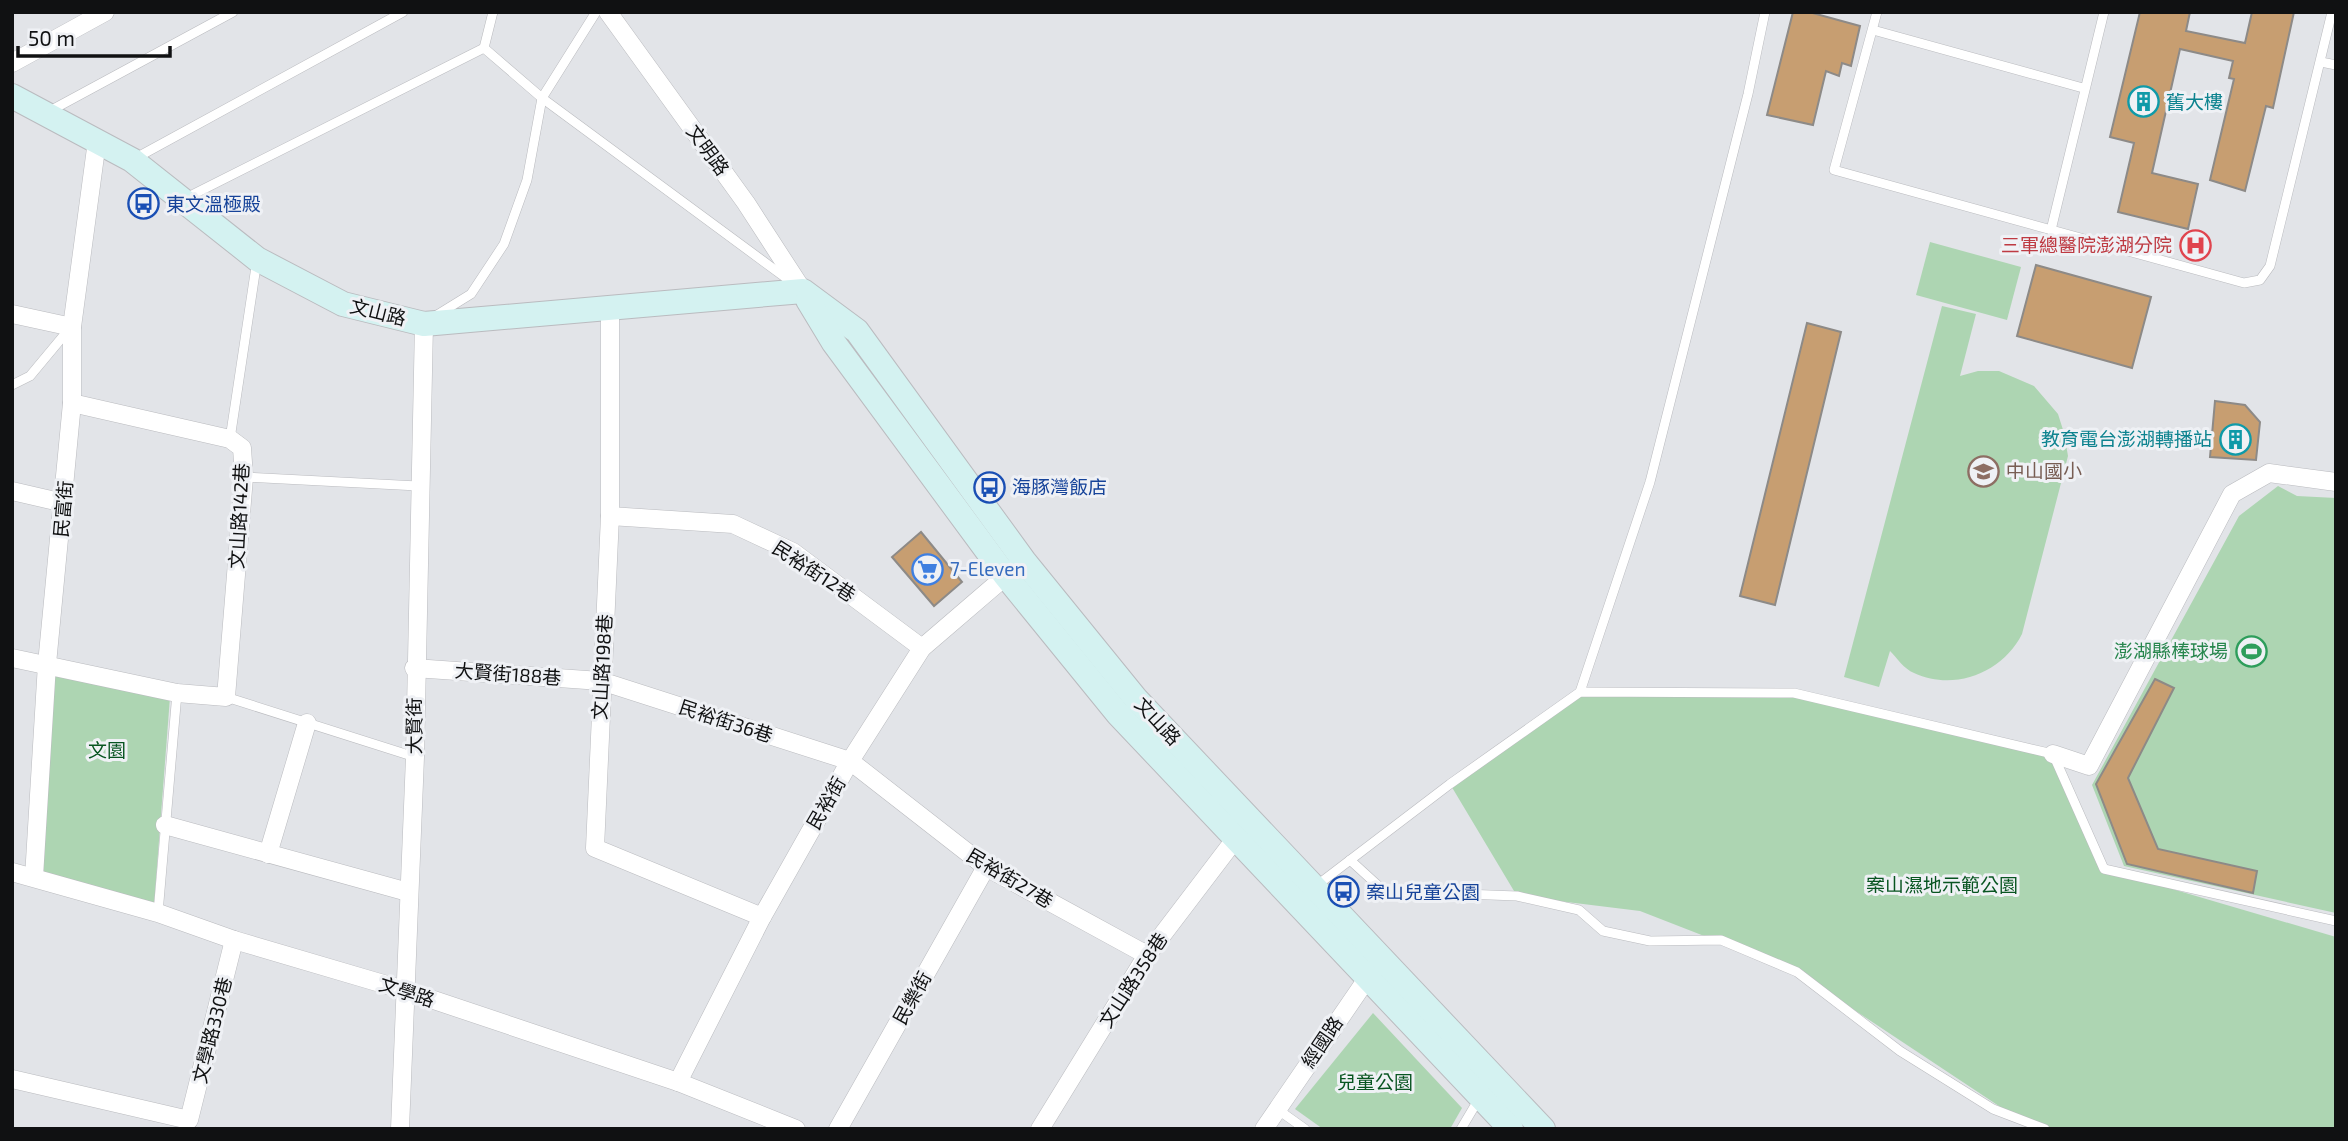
<svg xmlns="http://www.w3.org/2000/svg" width="2348" height="1141" font-family="'Exo 2','Noto Sans TC',sans-serif">
  <style>
    .green { fill: #add5b2 }
    .building { fill: #c79e71; stroke: #8d8a87; stroke-width: 2 }
    .lines { fill: none; stroke-linecap: round; stroke-linejoin: round }
    .service-casing { stroke: #babbbf; stroke-width: 10 }
    .minor-casing { stroke: #babbbf; stroke-width: 19 }
    .secondary-casing { stroke: #babbbf; stroke-width: 26 }
    .service { stroke: #fff; stroke-width: 9 }
    .minor { stroke: #fff; stroke-width: 18 }
    .secondary { stroke: #d4f2f1; stroke-width: 24 }
    .labels { text-anchor: middle; stroke-width: 6; stroke-linejoin: round; paint-order: stroke }
    .culture-label { font-size: 19px; fill: #0d838f; stroke: #eff1f5; text-anchor: start }
    .street-label { font-size: 19px; fill: #101112; stroke: #eff1f5 }
    .transit-label { font-size: 19px; fill: #164399; stroke: #eff1f5; text-anchor: start }
    .health-label { font-size: 19px; fill: #be3a42; stroke: #eff1f5; text-anchor: end }
    .education-label { font-size: 19px; fill: #785e54; stroke: #eff1f5; text-anchor: start }
    .shop-label { font-size: 19px; fill: #366cbe; stroke: #eff1f5; text-anchor: start }
    .leisure-label { font-size: 19px; fill: #27864d; stroke: #eff1f5; text-anchor: end }
    .park-label { font-size: 19px; fill: #085521; stroke: #eff1f5 }
  </style>
  <rect width="100%" height="100%" fill="#e2e4e8"/>
  <!-- green -->
  <g class="green">
    <polygon points="1930,242 2021,267 2007,320 1916,295"/>
    <path d="M1942,306L1976,314L1960,376L1978,371H1999L2034,386L2058,414L2064,433L2068,456L2022,634C2003,672 1955,692 1914,673C1904,669 1897,658 1890,651L1879,687L1844,677Z"/>
    <polygon points="2278,486 2297,496 2336,498 2336,913 2124,866 2092,785 2239,516"/>
    <polygon points="53,672 170,697 154,906 40,873"/>
    <polygon points="1580,692 1794,693 2053,754 2104,869 2336,937 2336,1129 2038,1129 2017,1118 1797,972 1640,911 1517,896 1450,784"/>
    <polygon points="1373,1013 1462,1108 1450,1129 1323,1129 1295,1109"/>
  </g>
  <!-- building -->
  <g class="building">
    <polygon points="1793,12 1809,12 1860,26 1851,66 1842,63 1839,76 1826,71 1813,125 1767,115"/>
    <polygon points="2140,12 2190,12 2186,31 2245,43 2252,12 2294,12 2273,108 2266,106 2245,191 2210,180 2234,79 2229,78 2233,61 2180,49 2152,173 2198,184 2188,229 2118,212 2134,143 2110,137"/>
    <polygon points="2036,265 2151,297 2132,368 2017,336"/>
    <polygon points="1807,323 1841,332 1775,605 1740,596"/>
    <polygon points="2215,401 2245,405 2260,422 2256,460 2210,457"/>
    <polygon points="921,532 962,582 934,606 892,557"/>
    <polygon points="2155,679 2174,688 2128,778 2158,849 2257,871 2253,893 2127,864 2096,784"/>
  </g>
  <g class="lines">
    <defs>
      <g id="service">
        <polyline points="493,12 484,48 542,98 790,281"/>
        <polyline points="1877,12 1834,170 2244,283 2260,280 2270,266 2332,12"/>
        <polyline points="1873,30 2083,88"/>
        <polyline points="2321,62 2336,65"/>
        <polyline points="48,112 233,12"/>
        <polyline points="134,159 403,12"/>
        <polyline points="186,198 484,48"/>
        <polyline points="2051,230 2104,12"/>
        <polyline points="437,315 471,294 504,244 527,180 542,98 596,12"/>
        <polyline points="12,385 30,376 70,328"/>
        <polyline points="230,439 257,260"/>
        <polyline points="244,477 418,486"/>
        <polyline points="1580,692 1650,482 1748,94 1765,12"/>
        <polyline points="226,697 415,757"/>
        <polyline points="1350,860 1384,891 1517,896 1579,910 1603,931 1650,941 1721,940 1797,972 1900,1051 1993,1109 2045,1129"/>
        <polyline points="1316,886 1450,784 1580,692 1794,693 2053,754 2104,869 2336,921"/>
        <polyline points="158,913 177,693"/>
        <polyline points="1277,1109 1305,1129"/>
        <polyline points="1461,1129 1480,1097"/>
      </g>
      <g id="minor">
        <polyline points="608,12 746,203 803,291"/>
        <polyline points="12,63 105,12"/>
        <polyline points="610,306 610,516 595,848 762,917"/>
        <polyline points="12,314 72,327"/>
        <polyline points="12,491 64,503"/>
        <polyline points="610,516 733,524 793,552 922,648"/>
        <polyline points="12,658 177,693 226,697 244,477 242,448 230,439 72,403"/>
        <polyline points="414,668 601,681 850,761 986,867 1147,955"/>
        <polyline points="2053,754 2089,766 2232,494 2269,473 2336,482"/>
        <polyline points="165,825 408,892"/>
        <polyline points="268,854 307,723"/>
        <polyline points="12,872 158,913 234,940 404,990 678,1082 796,1129"/>
        <polyline points="34,877 47,664 72,403 72,327 97,141"/>
        <polyline points="12,1079 189,1120 234,940"/>
        <polyline points="678,1082 762,917 850,761 922,648 1014,569"/>
        <polyline points="400,1129 415,757 424,324"/>
        <polyline points="838,1129 986,867"/>
        <polyline points="1040,1129 1147,955 1236,838"/>
        <polyline points="1264,1129 1373,970"/>
      </g>
      <g id="secondary">
        <polyline points="12,96 132,160 257,259 343,304 424,324 803,291 857,331 1024,561 1136,699 1543,1129"/>
        <polyline points="808,300 834,343 1005,575 1118,714 1511,1129"/>
      </g>
    </defs>
    <!-- service casing -->
    <use href="#service" class="service-casing"/>
    <!-- minor casing -->
    <use href="#minor" class="minor-casing"/>
    <!-- secondary casing -->
    <use href="#secondary" class="secondary-casing"/>
    <!-- service -->
    <use href="#service" class="service"/>
    <!-- minor -->
    <use href="#minor" class="minor"/>
    <!-- secondary -->
    <use href="#secondary" class="secondary"/>
  </g>
  <!-- icons -->
  <defs>
    <symbol id="building-ring" viewBox="-11 -11 22 22"><circle r="9.5" fill="#eff1f5" stroke="#0f9aa8" stroke-width="1.5"/><path d="M-4-6H4V6H1V3H-1V6H-4ZM-2.5-4.3h1.7v1.8h-1.7ZM.8-4.3h1.7v1.8H.8ZM-2.5-1h1.7V.8h-1.7ZM.8-1h1.7V.8H.8Z" fill="#0f9aa8"/></symbol>
    <symbol id="bus-ring" viewBox="-11 -11 22 22"><circle r="9.5" fill="#eff1f5" stroke="#1a4fb4" stroke-width="1.5"/><path d="M-5-6H5V4H4V6H2V4H-2V6H-4V4H-5ZM-3.5-4V0h7V-4ZM-3.5 1.2v1.5H-2V1.2ZM2 1.2v1.5H3.5V1.2Z" fill="#1a4fb4"/></symbol>
    <symbol id="hospital-ring" viewBox="-11 -11 22 22"><circle r="9.5" fill="#eff1f5" stroke="#e0444e" stroke-width="1.5"/><path d="M-5-5h3v3.5h4V-5h3V5h-3V1.5h-4V5h-3Z" fill="#e0444e"/></symbol>
    <symbol id="school-ring" viewBox="-11 -11 22 22"><circle r="9.5" fill="#eff1f5" stroke="#8d6e63" stroke-width="1.5"/><path d="M0-5L7-2L0 1L-7-2ZM-4 1L0 2.5L4 1V4Q0 6-4 4Z" fill="#8d6e63"/></symbol>
    <symbol id="supermarket-ring" viewBox="-11 -11 22 22"><circle r="9.5" fill="#eff1f5" stroke="#3f7fe0" stroke-width="1.5"/><path d="M-6-5.5h2.5l.6 2H6L4.5 2H-2.5L-4.4-4H-6ZM-1.5 3.2a1.3 1.3 0 1 0 .1 0ZM3 3.2a1.3 1.3 0 1 0 .1 0Z" fill="#3f7fe0"/></symbol>
    <symbol id="stadium-ring" viewBox="-11 -11 22 22"><circle r="9.5" fill="#eff1f5" stroke="#2e9e5b" stroke-width="1.5"/><path d="M0-5a6.5 5 0 1 0 0 10a6.5 5 0 1 0 0-10ZM-3.5-1.8h7v3.6h-7Z" fill="#2e9e5b"/></symbol>
  </defs>
  <g fill-rule="evenodd">
    <use href="#building-ring" x="2126" y="84" width="35" height="35"/>
    <use href="#bus-ring" x="126" y="186" width="35" height="35"/>
    <use href="#hospital-ring" x="2178" y="228" width="35" height="35"/>
    <use href="#building-ring" x="2218" y="422" width="35" height="35"/>
    <use href="#school-ring" x="1966" y="454" width="35" height="35"/>
    <use href="#bus-ring" x="972" y="470" width="35" height="35"/>
    <use href="#supermarket-ring" x="910" y="552" width="35" height="35"/>
    <use href="#stadium-ring" x="2234" y="634" width="35" height="35"/>
    <use href="#bus-ring" x="1326" y="874" width="35" height="35"/>
  </g>
  <g class="labels">
    <!-- culture labels -->
    <g class="culture-label">
      <text x="2166" y="109">舊大樓</text>
      <text x="2212" y="446" text-anchor="end">教育電台澎湖轉播站</text>
    </g>
    <!-- street labels -->
    <g class="street-label">
      <text transform="translate(708 150) rotate(54)" y="7">文明路</text>
      <text transform="translate(378 312) rotate(14)" y="7">文山路</text>
      <text transform="translate(63 509) rotate(-85)" y="7">民富街</text>
      <text transform="translate(239 516) rotate(-87)" y="7">文山路142巷</text>
      <text transform="translate(814 571) rotate(33)" y="7">民裕街12巷</text>
      <text transform="translate(602 667) rotate(-87)" y="7">文山路198巷</text>
      <text transform="translate(508 674) rotate(4)" y="7">大賢街188巷</text>
      <text transform="translate(726 721) rotate(18)" y="7">民裕街36巷</text>
      <text transform="translate(1158 721) rotate(47)" y="7">文山路</text>
      <text transform="translate(414 726) rotate(-90)" y="7">大賢街</text>
      <text transform="translate(826 803) rotate(-60)" y="7">民裕街</text>
      <text transform="translate(1010 878) rotate(31)" y="7">民裕街27巷</text>
      <text transform="translate(1133 980) rotate(-57)" y="7">文山路358巷</text>
      <text transform="translate(407 992) rotate(18)" y="7">文學路</text>
      <text transform="translate(912 998) rotate(-61)" y="7">民樂街</text>
      <text transform="translate(212 1030) rotate(-76)" y="7">文學路330巷</text>
      <text transform="translate(1322 1042) rotate(-56)" y="7">經國路</text>
    </g>
    <!-- transit labels -->
    <g class="transit-label">
      <text x="166" y="211">東文溫極殿</text>
      <text x="1012" y="494">海豚灣飯店</text>
      <text x="1366" y="899">案山兒童公園</text>
    </g>
    <!-- health labels -->
    <g class="health-label">
      <text x="2172" y="252">三軍總醫院澎湖分院</text>
    </g>
    <!-- education labels -->
    <g class="education-label">
      <text x="2006" y="478">中山國小</text>
    </g>
    <!-- shop labels -->
    <g class="shop-label">
      <text x="950" y="576">7-Eleven</text>
    </g>
    <!-- leisure labels -->
    <g class="leisure-label">
      <text x="2228" y="658">澎湖縣棒球場</text>
    </g>
    <!-- park labels -->
    <g class="park-label">
      <text x="107" y="757">文園</text>
      <text x="1942" y="892">案山濕地示範公園</text>
      <text x="1375" y="1089">兒童公園</text>
    </g>
  </g>
  <!-- border -->
  <rect width="2348" height="1141" fill="none" stroke="#101112" stroke-width="28"/>
  <!-- scale -->
  <path d="M18 46v10h152v-10" fill="none" stroke="#101112" stroke-width="3.5"/>
  <text x="28" y="46" font-size="21" fill="#101112" stroke="#eff1f5" stroke-width="5" paint-order="stroke">50 m</text>
</svg>
